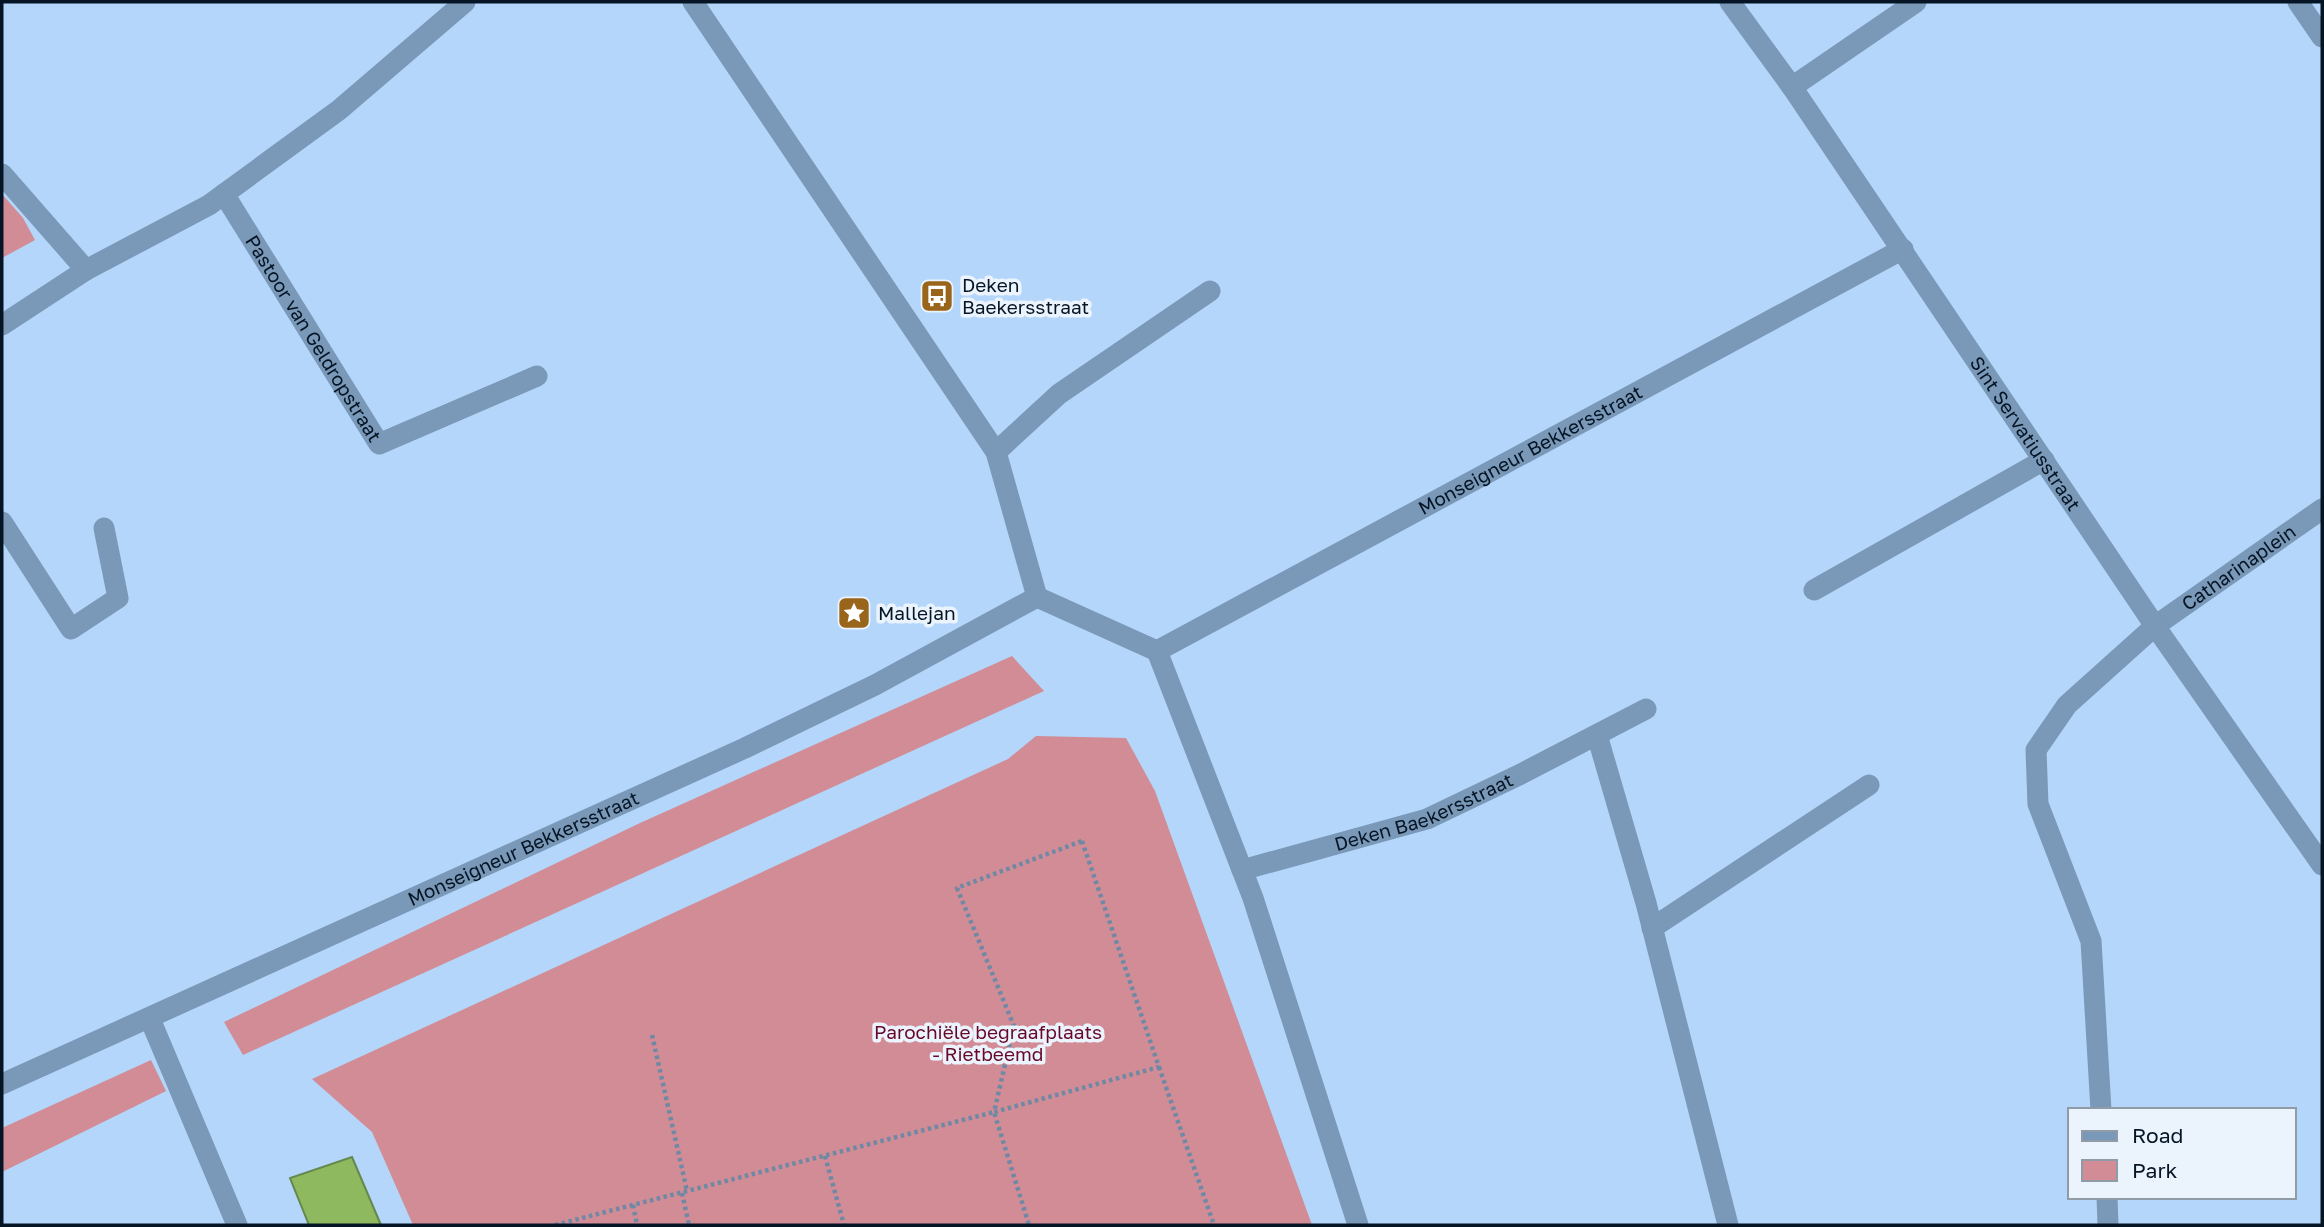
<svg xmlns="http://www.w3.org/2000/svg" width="2324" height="1227" font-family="'Golos Text',sans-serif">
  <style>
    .green { fill: #d18c96 }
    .water { fill: #8eb95f; stroke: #65884e; stroke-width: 2 }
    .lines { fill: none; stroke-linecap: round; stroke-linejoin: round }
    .path { stroke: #6f89a5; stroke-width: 4.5; stroke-dasharray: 3.5 3.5; stroke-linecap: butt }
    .service { stroke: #7a98b7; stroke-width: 21 }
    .minor { stroke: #7a98b7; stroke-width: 21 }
    .labels { text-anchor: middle; stroke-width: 7; stroke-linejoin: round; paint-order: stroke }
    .poi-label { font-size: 19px; fill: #061525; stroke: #ebf4fd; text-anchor: start }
    .street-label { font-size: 19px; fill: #061525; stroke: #ebf4fd }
    .park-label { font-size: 19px; fill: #670828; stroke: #ebf4fd }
  </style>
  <rect width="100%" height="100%" fill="#b4d6fa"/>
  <!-- green -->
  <g class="green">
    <polygon points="2,194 23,218 35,240 2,258"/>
    <polygon points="1012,656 1044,691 243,1055 224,1022 640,823"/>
    <polygon points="1036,736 1126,738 1155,791 1312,1225 413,1225 372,1132 312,1079 1008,759"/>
    <polygon points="151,1060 166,1091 2,1172 2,1128"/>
  </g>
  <!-- water -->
  <polygon class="water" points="352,1157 381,1225 309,1225 290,1178"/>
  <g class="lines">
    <!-- path -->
    <g class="path">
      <polygon points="1082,841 1159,1067 994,1112 1014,1026 957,888"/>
      <polyline points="652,1035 687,1191"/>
      <polyline points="1159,1067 1214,1225"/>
      <polyline points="825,1156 844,1225"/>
      <polyline points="682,1193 689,1225"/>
      <polyline points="633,1205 637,1225"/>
      <polyline points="555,1225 994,1112 1029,1225"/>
    </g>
    <!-- service -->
    <g class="service">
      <polyline points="2298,2 2322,37"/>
      <path id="s1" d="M224,194L379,444L537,376"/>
      <polyline points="996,452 1059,394 1210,291"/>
      <polyline points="1814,590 2044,460"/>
      <path id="s2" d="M2155,626L2322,509"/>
      <polyline points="1597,735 1646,903 1728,1225"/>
      <path id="s3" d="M1242,870L1427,819L1521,774L1646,709"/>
      <polyline points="1652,928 1869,785"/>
    </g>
    <!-- minor -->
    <g class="minor">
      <polyline points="693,2 996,452 1037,597 1157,651 1253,898 1358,1225"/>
      <path id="s4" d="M1730,2L1792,87L2155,626L2322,865"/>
      <polyline points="1792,87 1916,2"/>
      <polyline points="2,174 86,270"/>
      <polyline points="2,325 86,270 209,205 339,110 465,2"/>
      <polyline points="2,522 71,629 118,598 104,528"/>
      <path id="s5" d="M1157,651L1903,249"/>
      <polyline points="150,1019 237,1225"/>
      <path id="s6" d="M2,1084L745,748L875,685L1037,597"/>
      <polyline points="2101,1110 2091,941 2038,804 2036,750 2067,705 2155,626"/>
      <polyline points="2107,1197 2108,1225"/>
    </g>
  </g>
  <!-- icons -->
  <defs>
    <symbol id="bus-square" viewBox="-11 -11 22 22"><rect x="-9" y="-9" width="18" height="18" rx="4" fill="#99651b" stroke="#ebf4fd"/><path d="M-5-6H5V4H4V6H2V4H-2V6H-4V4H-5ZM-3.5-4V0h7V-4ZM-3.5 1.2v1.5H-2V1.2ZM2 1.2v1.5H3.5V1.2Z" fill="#fff"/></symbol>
    <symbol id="sight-square" viewBox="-11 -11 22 22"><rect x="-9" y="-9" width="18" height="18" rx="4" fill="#99651b" stroke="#ebf4fd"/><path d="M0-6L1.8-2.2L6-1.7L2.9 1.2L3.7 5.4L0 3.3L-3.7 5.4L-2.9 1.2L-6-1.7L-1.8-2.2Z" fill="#fff"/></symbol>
  </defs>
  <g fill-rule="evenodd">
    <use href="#bus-square" x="918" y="277" width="38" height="38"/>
    <use href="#sight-square" x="835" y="594" width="38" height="38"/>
  </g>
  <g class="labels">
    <!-- poi labels -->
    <g class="poi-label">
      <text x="962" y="292">Deken<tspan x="962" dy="22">Baekersstraat</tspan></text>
      <text x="878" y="620">Mallejan</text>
    </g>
    <!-- street labels -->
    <g class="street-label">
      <text dy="7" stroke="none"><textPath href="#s1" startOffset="170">Pastoor van Geldropstraat</textPath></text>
      <text dy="7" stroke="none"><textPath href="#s4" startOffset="523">Sint Servatiusstraat</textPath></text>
      <text dy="7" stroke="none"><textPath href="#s5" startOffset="424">Monseigneur Bekkersstraat</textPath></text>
      <text dy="7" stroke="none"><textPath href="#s2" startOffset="102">Catharinaplein</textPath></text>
      <text dy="7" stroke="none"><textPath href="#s3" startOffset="191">Deken Baekersstraat</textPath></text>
      <text dy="7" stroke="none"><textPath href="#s6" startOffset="572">Monseigneur Bekkersstraat</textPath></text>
    </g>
    <!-- park labels -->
    <g class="park-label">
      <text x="988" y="1039">Parochiële begraafplaats<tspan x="988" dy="22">- Rietbeemd</tspan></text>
    </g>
  </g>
  <!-- border -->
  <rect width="2324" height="1227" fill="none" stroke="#061525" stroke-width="7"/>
  <!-- legend -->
  <rect x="2068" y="1108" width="228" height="91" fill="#ebf4fd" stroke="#8f9ba7" stroke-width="2"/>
  <rect x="2082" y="1131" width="35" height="10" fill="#7a98b7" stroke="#8f9ba7" stroke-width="2"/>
  <text x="2132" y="1143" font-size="21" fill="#061525">Road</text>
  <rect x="2082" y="1160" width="35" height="21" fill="#d18c96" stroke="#8f9ba7" stroke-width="2"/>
  <text x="2132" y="1178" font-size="21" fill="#061525">Park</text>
</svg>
